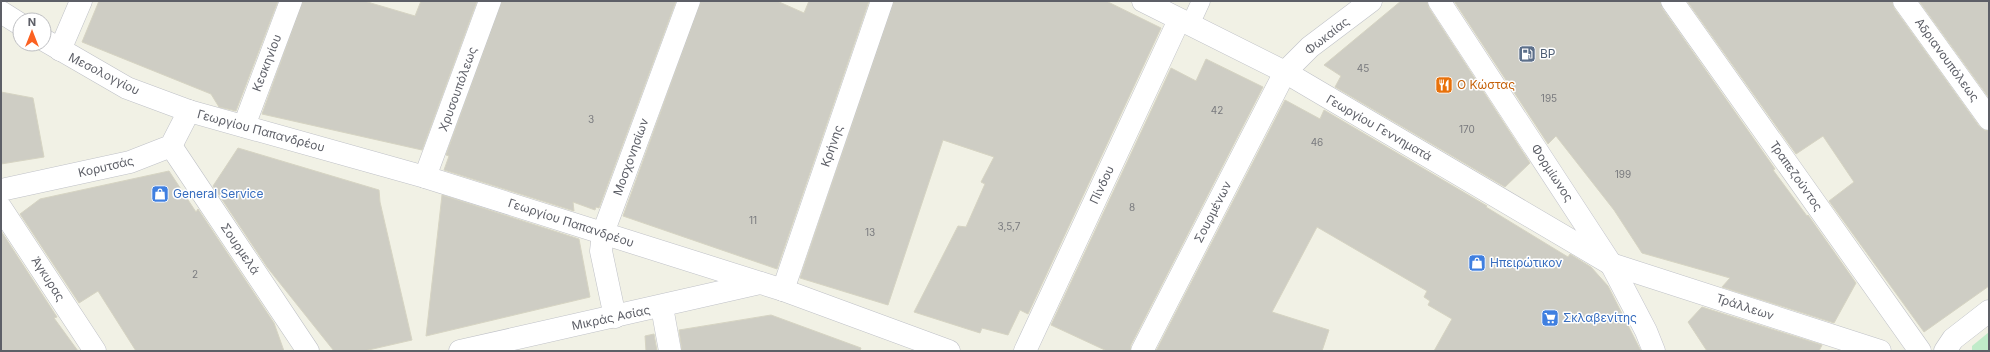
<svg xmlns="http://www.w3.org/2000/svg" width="1990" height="352" font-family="Inter,sans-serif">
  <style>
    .green { fill: #c0ebc9 }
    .building { fill: #cecdc4; stroke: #d6d4c3 }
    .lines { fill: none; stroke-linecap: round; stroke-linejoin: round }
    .lane-casing { stroke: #bfc1c7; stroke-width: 19 }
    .street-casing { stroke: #bfc1c7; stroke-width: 23 }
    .secondary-casing { stroke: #c2c3cc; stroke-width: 23 }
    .lane { stroke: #fff; stroke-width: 18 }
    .street { stroke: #fff; stroke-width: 22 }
    .secondary { stroke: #fff; stroke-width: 22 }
    .labels { text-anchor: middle; stroke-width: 3; stroke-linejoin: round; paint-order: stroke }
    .number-label { font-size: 10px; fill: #797a7e }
    .street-label { font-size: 12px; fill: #5d5f67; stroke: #fff }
    .service-label { font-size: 12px; fill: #4e5e75; stroke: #fff; text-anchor: start }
    .food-label { font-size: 12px; fill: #c56008; stroke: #fff; text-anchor: start }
    .shop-label { font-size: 12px; fill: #366cbe; stroke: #fff; text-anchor: start }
  </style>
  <rect width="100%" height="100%" fill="#f1f1e5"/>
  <!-- green -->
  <polygon class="green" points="1989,332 1989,351 1972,351 1972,346"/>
  <!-- building -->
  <g class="building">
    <polygon points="99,1 278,1 236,111 219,107 211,94 82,42"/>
    <polygon points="303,1 364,1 415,16 421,1 477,1 422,150 262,114"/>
    <polygon points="502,1 676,1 599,208 596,207 595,210 573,202 574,211 444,170 449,156 446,155"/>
    <polygon points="701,1 777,1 804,13 809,1 869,1 777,269 623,216"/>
    <polygon points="894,1 1106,1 1161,28 1028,314 1020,310 1008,335 982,328 980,333 914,312 958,226 966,227 985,184 981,182 994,157 943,140 888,305 800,278"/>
    <polygon points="1401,1 1427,1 1429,8 1530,163 1505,187 1335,87 1341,76 1324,65"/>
    <polygon points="1454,1 1660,1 1662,8 1775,169 1773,170 1807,216 1808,215 1856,283 1834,323 1722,287 1730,278 1642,253 1614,210 1556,136 1548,144"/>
    <polygon points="1687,1 1892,1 1894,8 1979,126 1984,130 1989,131 1989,286 1924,332 1829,201 1854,182 1823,136 1796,154"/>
    <polygon points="1919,1 1989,1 1989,98"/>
    <polygon points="1206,59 1263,87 1131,345 1130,351 1107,351 1051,325 1171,68 1196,81"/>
    <polygon points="1,92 33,98 44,157 1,164"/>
    <polygon points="1285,100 1320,119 1324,110 1487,206 1486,207 1568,257 1570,254 1591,267 1608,286 1641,351 1434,351 1452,319 1428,305 1430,301 1424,297 1427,291 1317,227 1272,312 1329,330 1322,351 1156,351"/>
    <polygon points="238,148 379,190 380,202 412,340 364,351 334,351 267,267 213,186"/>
    <polygon points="169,171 196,212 198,209 274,323 284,351 136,351 98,291 79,303 20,214 40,199"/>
    <polygon points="442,195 579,239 590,297 426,336"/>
    <polygon points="1,231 57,317 54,318 78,351 1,351"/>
    <polygon points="1702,307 1822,345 1819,351 1707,351 1688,322"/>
    <polygon points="771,315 861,348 860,351 682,351 679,330"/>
    <polygon points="654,334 657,351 646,351 645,336"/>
  </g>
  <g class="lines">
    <defs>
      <polyline id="lane" points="1190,25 1201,1"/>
      <g id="street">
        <polyline points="1143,1 1285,72 1611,264 1880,351"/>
        <polyline points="1672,1 1920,351"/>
        <polyline points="1904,1 1989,119"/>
        <polyline points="1,12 20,24"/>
        <polyline points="44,40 127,88 189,111 425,177 783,290 949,351"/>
        <polyline points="60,50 81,1"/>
        <polyline points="244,126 291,1"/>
        <polyline points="171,146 308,351"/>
        <polyline points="425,177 490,1"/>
        <polyline points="1,190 130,162 171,146 189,111"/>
        <polyline points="1,208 95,351"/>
        <polyline points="783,290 882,1"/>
        <polyline points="662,307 670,351"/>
        <polyline points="615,317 601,251 603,233 689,1"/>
        <polyline points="460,351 760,283"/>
        <polyline points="1025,351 1179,20"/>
        <polyline points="1142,351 1285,72 1310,47 1371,1"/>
        <polyline points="1945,351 1953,339 1989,311"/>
      </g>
      <polyline id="secondary" points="1439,1 1611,264 1646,331 1654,351"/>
    </defs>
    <!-- lane casing -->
    <use href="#lane" class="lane-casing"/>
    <!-- street casing -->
    <use href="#street" class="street-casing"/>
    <!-- secondary casing -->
    <use href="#secondary" class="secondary-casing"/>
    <!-- lane -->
    <use href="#lane" class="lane"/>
    <!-- street -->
    <use href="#street" class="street"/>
    <!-- secondary -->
    <use href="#secondary" class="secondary"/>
  </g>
  <!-- icons -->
  <defs>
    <symbol id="fuel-square" viewBox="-11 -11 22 22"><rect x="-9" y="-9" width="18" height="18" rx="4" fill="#5c6f8a" stroke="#fff"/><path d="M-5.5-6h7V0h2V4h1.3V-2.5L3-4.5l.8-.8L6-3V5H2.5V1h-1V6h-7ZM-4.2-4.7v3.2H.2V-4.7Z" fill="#fff"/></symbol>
    <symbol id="restaurant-square" viewBox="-11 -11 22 22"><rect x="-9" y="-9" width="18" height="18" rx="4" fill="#e8710a" stroke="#fff"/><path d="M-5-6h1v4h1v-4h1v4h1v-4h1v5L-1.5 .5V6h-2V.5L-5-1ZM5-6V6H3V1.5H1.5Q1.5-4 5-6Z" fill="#fff"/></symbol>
    <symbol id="shop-square" viewBox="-11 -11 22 22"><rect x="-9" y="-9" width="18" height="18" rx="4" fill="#3f7fe0" stroke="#fff"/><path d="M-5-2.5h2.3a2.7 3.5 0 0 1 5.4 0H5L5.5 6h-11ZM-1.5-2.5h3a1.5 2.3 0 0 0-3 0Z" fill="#fff"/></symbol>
    <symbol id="supermarket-square" viewBox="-11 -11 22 22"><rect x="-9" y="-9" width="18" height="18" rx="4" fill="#3f7fe0" stroke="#fff"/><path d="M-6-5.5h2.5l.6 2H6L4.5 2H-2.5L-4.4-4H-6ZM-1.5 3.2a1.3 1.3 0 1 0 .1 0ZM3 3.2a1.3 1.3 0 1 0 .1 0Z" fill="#fff"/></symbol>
  </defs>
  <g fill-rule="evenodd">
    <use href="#fuel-square" x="1517" y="44" width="20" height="20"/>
    <use href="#restaurant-square" x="1434" y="75" width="20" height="20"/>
    <use href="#shop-square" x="150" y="184" width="20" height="20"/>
    <use href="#shop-square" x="1467" y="253" width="20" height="20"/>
    <use href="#supermarket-square" x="1540" y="308" width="20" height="20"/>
  </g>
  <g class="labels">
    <!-- number labels -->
    <g class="number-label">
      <text x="1363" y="72">45</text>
      <text x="1549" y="102">195</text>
      <text x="1217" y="114">42</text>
      <text x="591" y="123">3</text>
      <text x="1467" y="133">170</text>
      <text x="1317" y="146">46</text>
      <text x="1623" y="178">199</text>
      <text x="1132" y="211">8</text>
      <text x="753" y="224">11</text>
      <text x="1009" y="230">3,5,7</text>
      <text x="870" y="236">13</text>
      <text x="195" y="278">2</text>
    </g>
    <!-- street labels -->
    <g class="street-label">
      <text transform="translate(1327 36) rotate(-38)" y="4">Φωκαίας</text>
      <text transform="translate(1947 60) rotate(54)" y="4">Αδριανουπόλεως</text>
      <text transform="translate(267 63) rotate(-69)" y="4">Κεσκηνίου</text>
      <text transform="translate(104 74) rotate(27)" y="4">Μεσολογγίου</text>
      <text transform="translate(458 89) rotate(-70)" y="4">Χρυσουπόλεως</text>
      <text transform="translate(1379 128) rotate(30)" y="4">Γεωργίου Γεννηματά</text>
      <text transform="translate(261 131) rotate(15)" y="4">Γεωργίου Παπανδρέου</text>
      <text transform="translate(832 146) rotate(-71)" y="4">Κρήνης</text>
      <text transform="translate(631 157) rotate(-70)" y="4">Μοσχονησίων</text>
      <text transform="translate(106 167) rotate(-13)" y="4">Κορυτσάς</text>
      <text transform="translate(1552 173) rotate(57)" y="4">Φορμίωνος</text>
      <text transform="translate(1796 176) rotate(55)" y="4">Τραπεζούντος</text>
      <text transform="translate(1102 185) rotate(-65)" y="4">Πίνδου</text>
      <text transform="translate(1213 212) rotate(-63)" y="4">Σουρμένων</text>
      <text transform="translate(571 223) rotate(18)" y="4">Γεωργίου Παπανδρέου</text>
      <text transform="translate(240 249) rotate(56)" y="4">Σουρμελά</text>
      <text transform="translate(48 279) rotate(57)" y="4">Άγκυρας</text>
      <text transform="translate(1745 307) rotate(18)" y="4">Τράλλεων</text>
      <text transform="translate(611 318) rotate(-12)" y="4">Μικράς Ασίας</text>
    </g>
    <!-- service labels -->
    <g class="service-label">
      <text x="1540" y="58">BP</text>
    </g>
    <!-- food labels -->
    <g class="food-label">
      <text x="1457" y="89">Ο Κώστας</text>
    </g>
    <!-- shop labels -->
    <g class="shop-label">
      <text x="173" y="198">General Service</text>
      <text x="1490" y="267">Ηπειρώτικον</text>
      <text x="1563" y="322">Σκλαβενίτης</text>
    </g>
  </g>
  <!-- border -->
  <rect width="1990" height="352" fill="none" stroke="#5d5f67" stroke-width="4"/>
  <!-- north arrow -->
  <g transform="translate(32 32)"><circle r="19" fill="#ffffff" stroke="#bebfc2"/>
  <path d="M0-3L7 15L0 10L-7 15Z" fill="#fb6121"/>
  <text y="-6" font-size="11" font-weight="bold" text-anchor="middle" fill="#5d5f67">N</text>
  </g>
</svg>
